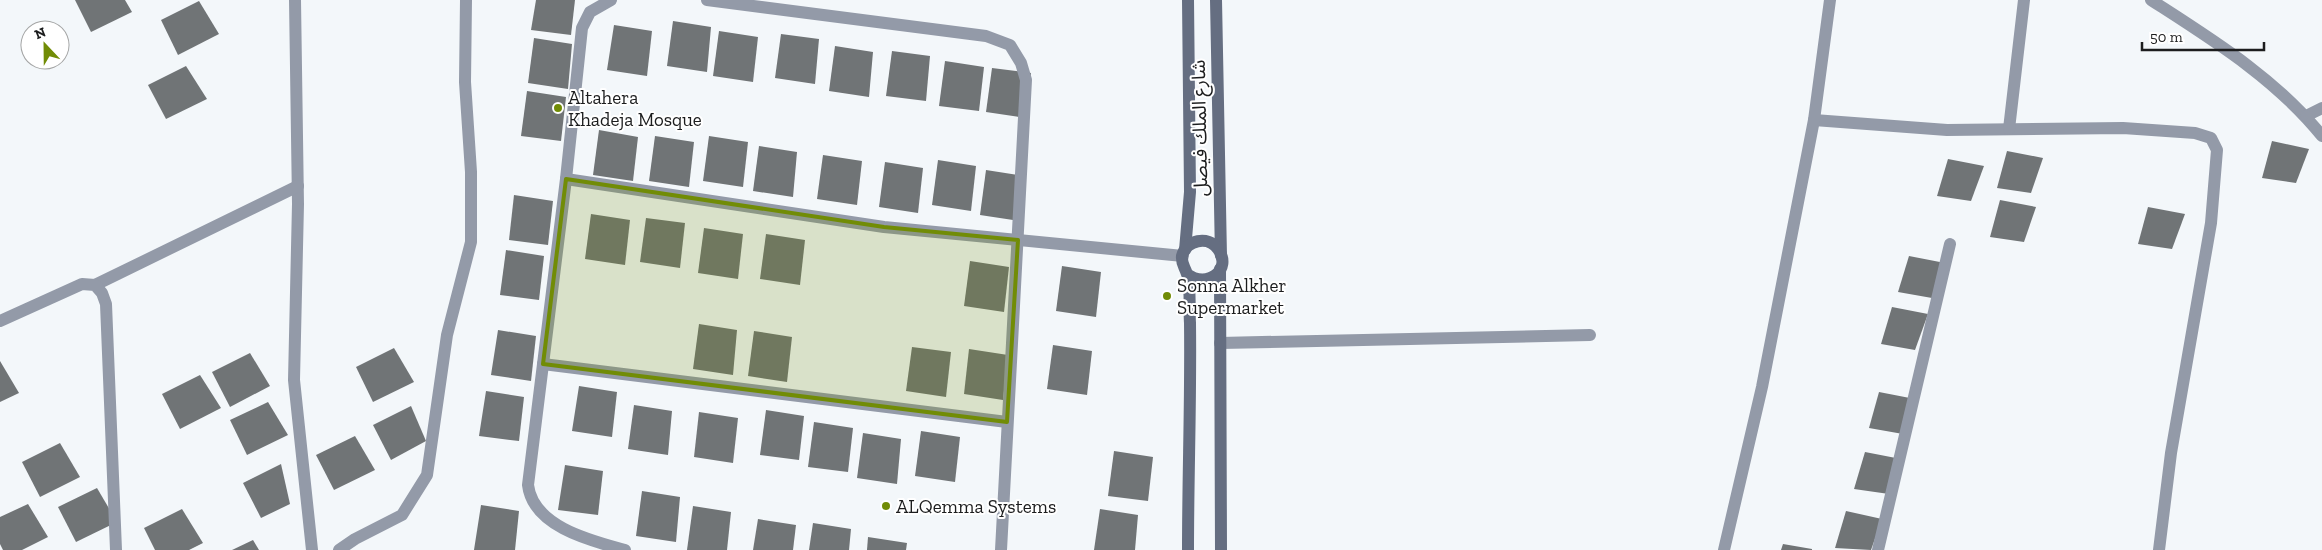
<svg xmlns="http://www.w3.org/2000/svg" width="2322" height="550" font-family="'Zilla Slab','Noto Sans Arabic',serif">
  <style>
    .building { fill: #707476 }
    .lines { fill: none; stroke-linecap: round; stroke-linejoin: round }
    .street { stroke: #939aa8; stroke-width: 12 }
    .secondary { stroke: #656e81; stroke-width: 12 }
    .marked { fill: #718c06; fill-opacity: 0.2; stroke: #718c06; stroke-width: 4; stroke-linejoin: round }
    .poi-dot { fill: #718c06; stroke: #fff; stroke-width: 2 }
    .labels { text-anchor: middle; stroke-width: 4; stroke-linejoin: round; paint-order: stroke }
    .poi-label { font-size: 19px; fill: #1c1d1e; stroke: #fff; text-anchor: start }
    .street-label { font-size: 19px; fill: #1c1d1e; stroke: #fff }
  </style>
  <rect width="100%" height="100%" fill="#f3f7fa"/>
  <!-- building -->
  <g class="building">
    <polygon points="75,0 125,0 132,12 91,32"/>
    <polygon points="536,0 575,0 571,35 531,30"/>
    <polygon points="199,1 219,34 178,55 161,20"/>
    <polygon points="673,21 711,27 707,72 667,66"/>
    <polygon points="614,25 652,31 647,76 607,70"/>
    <polygon points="719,31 758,37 753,82 713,76"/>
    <polygon points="781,34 819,39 815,84 775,78"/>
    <polygon points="534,38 572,44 568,89 528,83"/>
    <polygon points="835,46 873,52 869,97 829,91"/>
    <polygon points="892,51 930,56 926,101 886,96"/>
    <polygon points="945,61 984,67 979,111 939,106"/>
    <polygon points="186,66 207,99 166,119 148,85"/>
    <polygon points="992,68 1031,73 1026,118 986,112"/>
    <polygon points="527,91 566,97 561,141 521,136"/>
    <polygon points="599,130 638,137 633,181 593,175"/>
    <polygon points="655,136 694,142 689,187 649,181"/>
    <polygon points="709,136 748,142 743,187 703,181"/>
    <polygon points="2272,141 2309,149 2296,183 2262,178"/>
    <polygon points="759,146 797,152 793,197 753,191"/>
    <polygon points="2007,151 2043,158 2031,193 1997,188"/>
    <polygon points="823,155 862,161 857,205 817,199"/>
    <polygon points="1948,159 1984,166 1971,201 1937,196"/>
    <polygon points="938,160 976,166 971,211 932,205"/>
    <polygon points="885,162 923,168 918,213 879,207"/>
    <polygon points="986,170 1025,176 1020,221 980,215"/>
    <polygon points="514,195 553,201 548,245 509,240"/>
    <polygon points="2000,200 2036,207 2024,242 1990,237"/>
    <polygon points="2148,207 2185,214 2172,249 2138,244"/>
    <polygon points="591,214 630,220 625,265 585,259"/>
    <polygon points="646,218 685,223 680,268 640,262"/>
    <polygon points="704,228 743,234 738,279 698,273"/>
    <polygon points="766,234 805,240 800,285 760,279"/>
    <polygon points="506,250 544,256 539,300 500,295"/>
    <polygon points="1909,256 1945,263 1932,298 1898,292"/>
    <polygon points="970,261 1009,267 1004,312 964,306"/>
    <polygon points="1062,266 1101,272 1096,317 1056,311"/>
    <polygon points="1892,307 1928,314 1915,350 1881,344"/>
    <polygon points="699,324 737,330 733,375 693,369"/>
    <polygon points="498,330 536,336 531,381 491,375"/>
    <polygon points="754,331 792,337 787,382 748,376"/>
    <polygon points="1053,345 1092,351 1087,395 1047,389"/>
    <polygon points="912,347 951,352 946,397 906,391"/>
    <polygon points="394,348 414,382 373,402 356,367"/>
    <polygon points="969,349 1008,355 1003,400 964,394"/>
    <polygon points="250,353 270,386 230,407 212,372"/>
    <polygon points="0,361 19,393 0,402"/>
    <polygon points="200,375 221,408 180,429 162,394"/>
    <polygon points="579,386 617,392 612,437 572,431"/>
    <polygon points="486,391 524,397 519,441 479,436"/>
    <polygon points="1879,392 1915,399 1903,434 1869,428"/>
    <polygon points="268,402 288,435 247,455 230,420"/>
    <polygon points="634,405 672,411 668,455 628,449"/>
    <polygon points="411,406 426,441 391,460 373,425"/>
    <polygon points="766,410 804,416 799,460 760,455"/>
    <polygon points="699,412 738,418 733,463 694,457"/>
    <polygon points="814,422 853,428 848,472 808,467"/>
    <polygon points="921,431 960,437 955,482 915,476"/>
    <polygon points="863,433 901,439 897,484 857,478"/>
    <polygon points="355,436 375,470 334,490 316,455"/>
    <polygon points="60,443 80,477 40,497 22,462"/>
    <polygon points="1114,451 1153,457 1148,501 1108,496"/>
    <polygon points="1865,452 1901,459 1889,494 1854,489"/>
    <polygon points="281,464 290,504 261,518 243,483"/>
    <polygon points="565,465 603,471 598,515 558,510"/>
    <polygon points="97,488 117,522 76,542 58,507"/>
    <polygon points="642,491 680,497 676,542 636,536"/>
    <polygon points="28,504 48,537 22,550 3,550 0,544 0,517"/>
    <polygon points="481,505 519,511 515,550 474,550"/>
    <polygon points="693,506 731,512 727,550 687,550"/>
    <polygon points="182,509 203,543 189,550 155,550 144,528"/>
    <polygon points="1100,509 1138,515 1135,550 1094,550"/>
    <polygon points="1846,511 1882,519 1871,550 1835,548"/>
    <polygon points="758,519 796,525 793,550 753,550"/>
    <polygon points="813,523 851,529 849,550 809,550"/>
    <polygon points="868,537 907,543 906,550 867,550"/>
    <polygon points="253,540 259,550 232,550"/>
    <polygon points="1783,544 1812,549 1812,550 1781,550"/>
  </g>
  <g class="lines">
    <!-- street -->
    <g class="street">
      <polyline points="295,0 298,204 294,380 312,550"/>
      <path d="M611,0L590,12L582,28L566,179L528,485C533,527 592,541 625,550"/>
      <polyline points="707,0 986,36 1010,45 1021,63 1026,80 1001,550"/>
      <path d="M2151,0C2213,40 2275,78 2322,136"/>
      <polyline points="2306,116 2322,108"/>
      <polyline points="1814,120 1947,130 2123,128 2195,133 2211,138 2217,150 2211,223 2171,453 2159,550"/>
      <polyline points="2009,129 2024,0"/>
      <polyline points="566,179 884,227 1183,256"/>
      <polyline points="95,285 298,186"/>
      <polyline points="0,321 82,284 95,285 102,293 106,304 116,550"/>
      <polyline points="1220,343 1590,335"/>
      <polyline points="543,364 1007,422"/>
      <polyline points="339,550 355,539 402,515 427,475 447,335 471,242 471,172 465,82 466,0"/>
      <polyline points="1724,550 1762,387 1814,120 1830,0"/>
      <polyline points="1878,550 1950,244"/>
    </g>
    <!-- secondary -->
    <g class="secondary">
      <polyline points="1216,0 1221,256"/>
      <polyline points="1185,250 1190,192 1188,0"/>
      <polyline points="1220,269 1221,550"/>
      <path d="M1187,274C1207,289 1233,270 1218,249C1208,235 1186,240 1182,256C1181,264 1185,267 1187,274C1191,285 1189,310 1190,323C1191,398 1188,474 1188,550"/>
    </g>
  </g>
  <!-- marked area -->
  <path class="marked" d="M566,179L884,227L1018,240L1007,422L543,364Z"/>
  <!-- markers -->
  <g class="poi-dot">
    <circle cx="558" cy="108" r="5"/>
    <circle cx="1167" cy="296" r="5"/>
    <circle cx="886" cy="506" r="5"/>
  </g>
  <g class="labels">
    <!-- poi labels -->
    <g class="poi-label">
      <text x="568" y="104">Altahera<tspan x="568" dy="22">Khadeja Mosque</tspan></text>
      <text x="1177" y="292">Sonna Alkher<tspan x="1177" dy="22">Supermarket</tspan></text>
      <text x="896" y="513">ALQemma Systems</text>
    </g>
    <!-- street labels -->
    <g class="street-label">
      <text transform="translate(1199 128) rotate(-91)" y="7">شارع الملك فيصل</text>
    </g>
  </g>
  <!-- north arrow -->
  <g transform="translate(45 45) rotate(338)"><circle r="24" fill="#ffffff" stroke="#a4a5a5"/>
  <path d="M0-4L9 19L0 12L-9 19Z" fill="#718c06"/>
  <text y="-8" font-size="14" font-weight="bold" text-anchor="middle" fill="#1c1d1e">N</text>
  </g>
  <!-- scale -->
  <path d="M2142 42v8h122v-8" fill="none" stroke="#1c1d1e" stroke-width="2.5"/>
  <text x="2150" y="42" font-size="15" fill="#1c1d1e" stroke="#ffffff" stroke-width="4" paint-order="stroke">50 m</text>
</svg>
